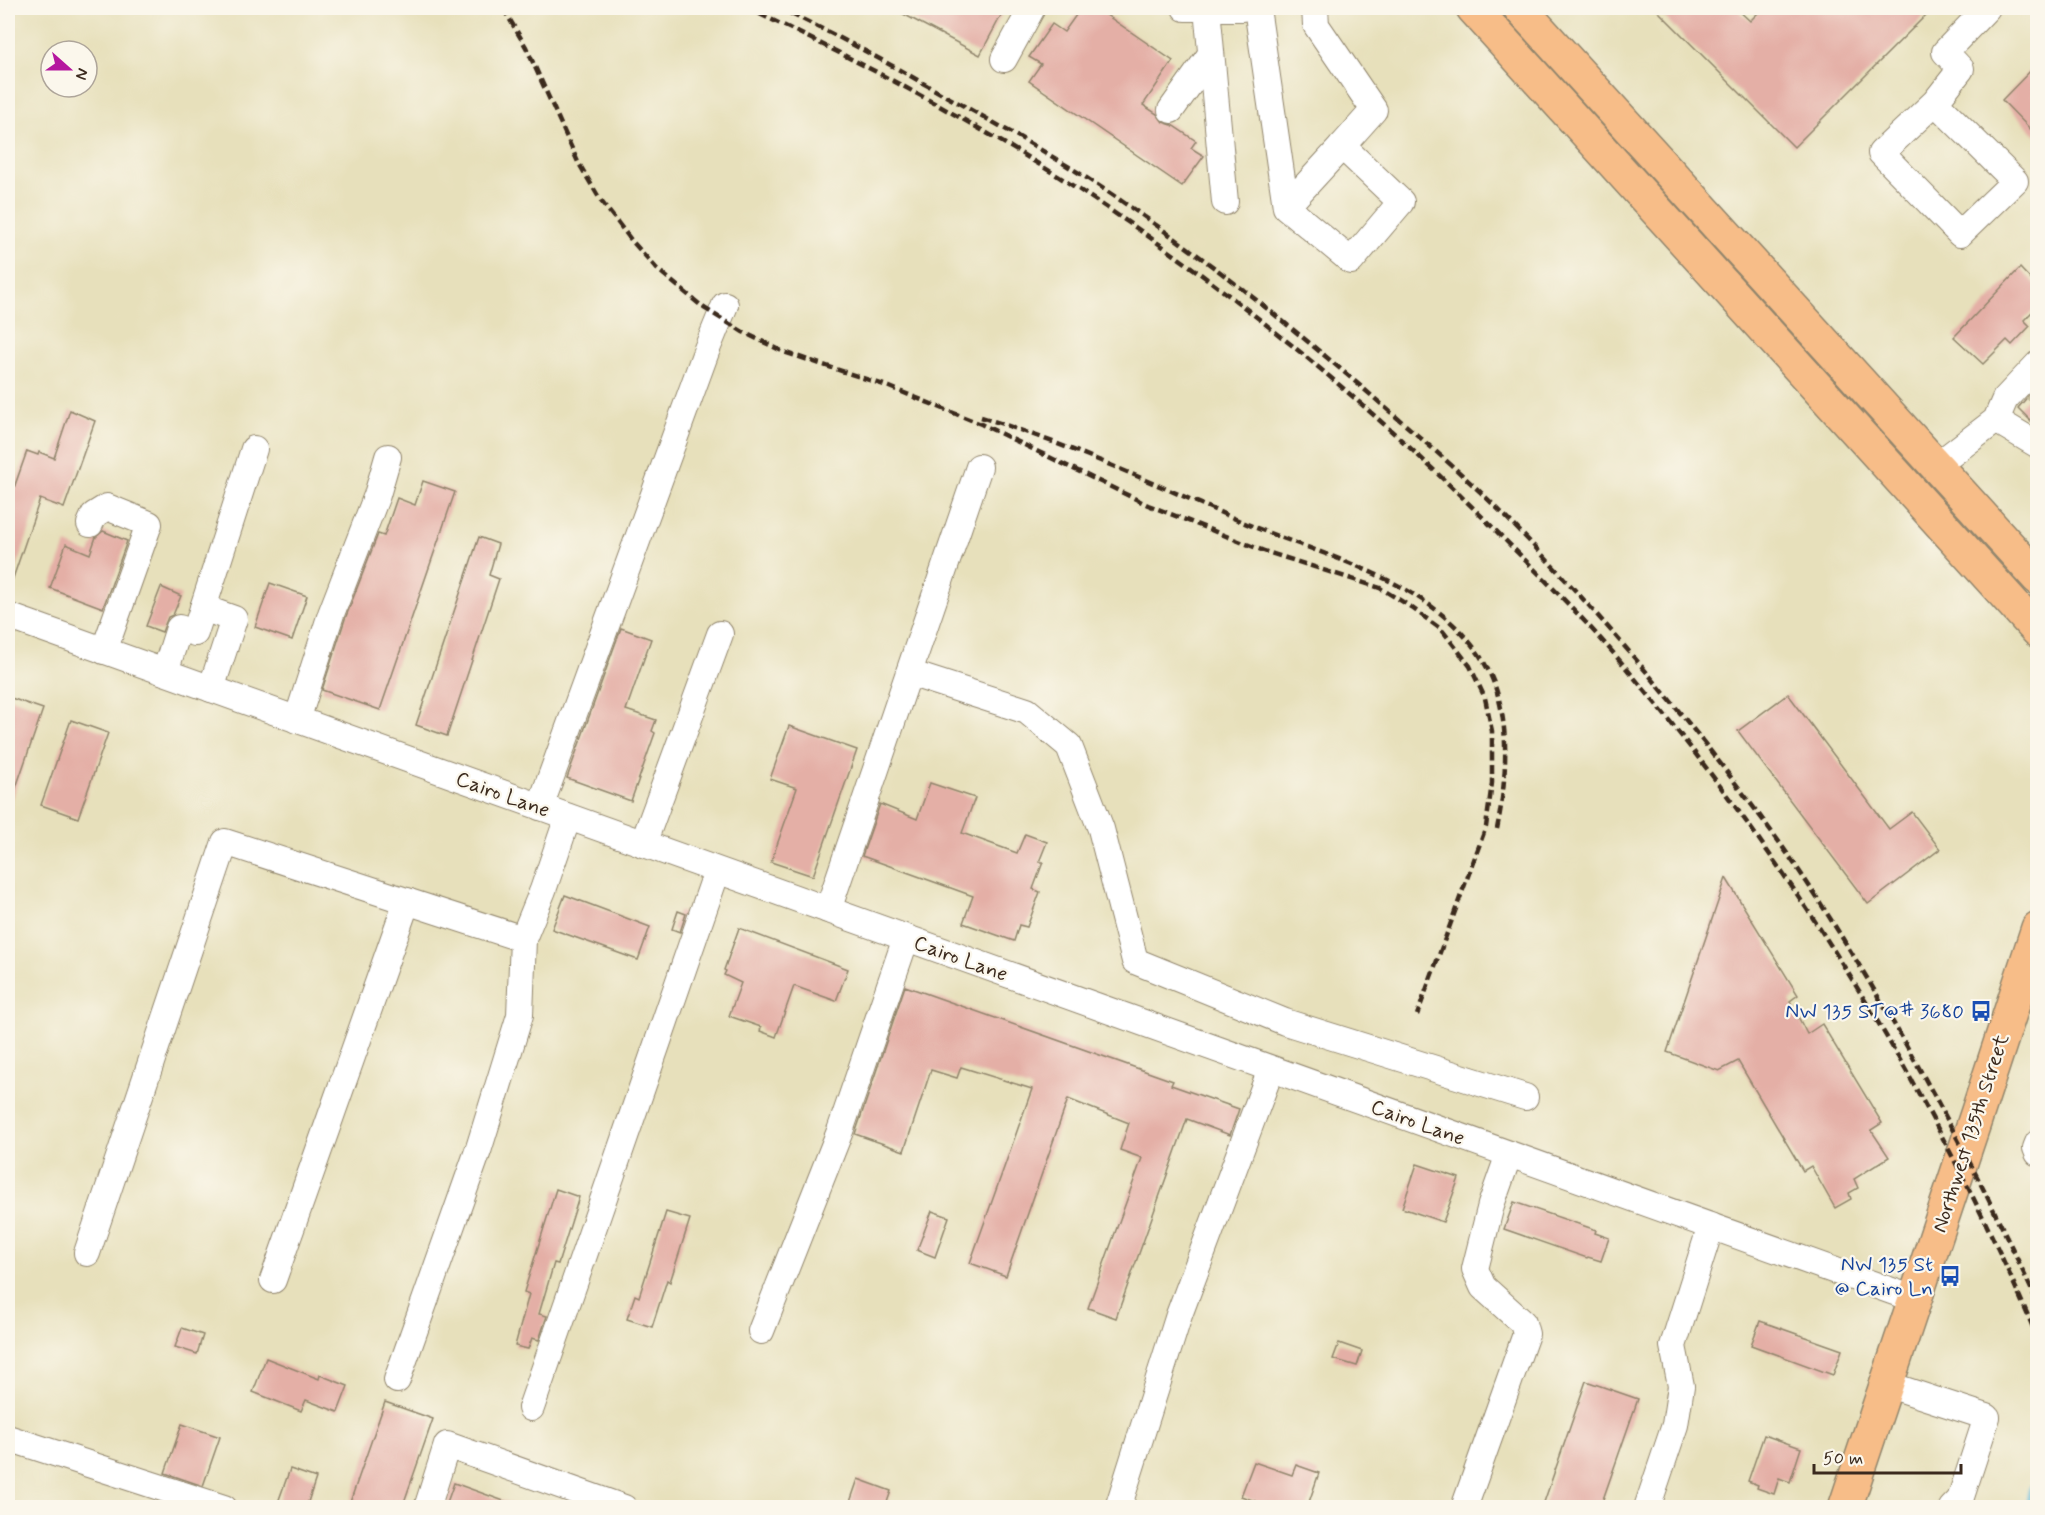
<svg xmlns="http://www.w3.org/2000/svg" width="2045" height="1515" font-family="Mynerve,sans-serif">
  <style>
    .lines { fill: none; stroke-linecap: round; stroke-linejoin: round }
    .canal { stroke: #56b6d4; stroke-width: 21 }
    .building { fill: #e4afa6 }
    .minor-tunnel { stroke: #c5bc9c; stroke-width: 26; stroke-dasharray: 26 13; stroke-linecap: butt }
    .minor-casing { stroke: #91856c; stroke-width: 28 }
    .major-casing { stroke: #91856c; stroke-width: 36 }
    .minor { stroke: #fff; stroke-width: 26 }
    .major { stroke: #f7bd88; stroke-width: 33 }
    .rail { stroke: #3b2a1e; stroke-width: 4.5; stroke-dasharray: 9 4.5; stroke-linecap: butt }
    .labels { text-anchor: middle; stroke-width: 4.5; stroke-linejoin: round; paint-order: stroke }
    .street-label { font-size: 21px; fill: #3b2a1e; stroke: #fbf7ec }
    .transit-label { font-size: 21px; fill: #164399; stroke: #fbf7ec; text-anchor: end }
  </style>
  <rect width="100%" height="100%" fill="#fbf7ec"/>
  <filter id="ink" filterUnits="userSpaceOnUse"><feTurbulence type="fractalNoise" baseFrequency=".0167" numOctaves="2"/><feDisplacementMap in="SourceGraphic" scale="12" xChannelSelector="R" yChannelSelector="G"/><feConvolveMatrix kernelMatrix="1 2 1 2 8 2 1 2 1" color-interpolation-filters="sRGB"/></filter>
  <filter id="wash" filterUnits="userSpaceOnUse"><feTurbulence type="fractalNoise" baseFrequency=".008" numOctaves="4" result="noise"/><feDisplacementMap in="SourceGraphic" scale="24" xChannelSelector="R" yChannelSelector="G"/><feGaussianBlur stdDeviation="1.35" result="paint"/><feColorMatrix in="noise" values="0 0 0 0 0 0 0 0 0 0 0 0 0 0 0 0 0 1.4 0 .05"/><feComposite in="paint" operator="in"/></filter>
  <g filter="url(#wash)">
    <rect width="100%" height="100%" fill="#e7e0bb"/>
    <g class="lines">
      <!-- canal -->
      <polyline class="canal" points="2035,1508 2038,1492"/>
    </g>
    <g id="blocks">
      <!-- building -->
      <g class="building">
        <polygon points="892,8 1005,8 980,55"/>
        <polygon points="1081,8 1096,8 1173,61 1143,105 1157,114 1163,122 1172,125 1196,141 1191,148 1204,156 1182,186 1029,81 1041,64 1029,57 1052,24 1064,32"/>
        <polygon points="1655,8 1736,8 1750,21 1763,8 1933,8 1794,147"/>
        <polygon points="2037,64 2037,136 2002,100"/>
        <polygon points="2020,268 2037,286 2037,307 2024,320 2030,326 2012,345 2007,340 1983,364 1954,337"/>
        <polygon points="2037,386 2037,427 2018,408"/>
        <polygon points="70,410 95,421 64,508 40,499 10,587 8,587 8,505 27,451 38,455 39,452 54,458"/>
        <polygon points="423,481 455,492 380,710 322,690 345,619 378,534 384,536 397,498 415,505"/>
        <polygon points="103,531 127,541 103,608 50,588 66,544 90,554 96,537"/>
        <polygon points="479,537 498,544 489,575 499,579 447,736 416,725"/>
        <polygon points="270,583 307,596 292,640 255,627"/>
        <polygon points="161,587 181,596 173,615 168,617 162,632 146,626"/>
        <polygon points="621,628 651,639 626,710 656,720 652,731 655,733 631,801 567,778"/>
        <polygon points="1788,694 1889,829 1912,812 1940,849 1868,904 1738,731"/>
        <polygon points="8,697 43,709 10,805 8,805"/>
        <polygon points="71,720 108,733 78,818 41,805"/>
        <polygon points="789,726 857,750 813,876 771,862 797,788 770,779"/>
        <polygon points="930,783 975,798 962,833 1017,853 1025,834 1047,842 1039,862 1043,862 1033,889 1040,892 1027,927 1019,925 1014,941 963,923 973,896 862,856 880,804 917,819"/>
        <polygon points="1726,878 1798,995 1790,1001 1807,1034 1822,1024 1882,1123 1871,1130 1889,1157 1854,1179 1858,1188 1849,1193 1851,1199 1835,1208 1811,1166 1803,1171 1738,1061 1719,1071 1667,1052"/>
        <polygon points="565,895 650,927 638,960 552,929"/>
        <polygon points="678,911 686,914 680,932 672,929"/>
        <polygon points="739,928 848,969 836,1001 794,986 776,1037 760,1031 761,1027 729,1016 741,983 724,975 726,971 724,970"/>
        <polygon points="905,986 1173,1081 1171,1085 1239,1109 1230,1135 1187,1119 1116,1318 1088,1308 1142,1158 1120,1150 1129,1123 1068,1099 1006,1276 970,1263 1032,1089 961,1067 957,1078 931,1070 904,1151 855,1134"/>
        <polygon points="1417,1164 1459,1178 1443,1222 1402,1208"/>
        <polygon points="556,1189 579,1197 558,1264 554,1263 539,1314 547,1316 539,1340 532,1338 528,1349 515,1346 529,1294 524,1292"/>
        <polygon points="1514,1202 1596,1230 1595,1233 1609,1238 1601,1261 1588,1257 1587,1258 1504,1229"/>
        <polygon points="932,1211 949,1217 935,1257 917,1250"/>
        <polygon points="666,1212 690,1219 670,1282 667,1280 652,1327 627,1319 635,1295 639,1297"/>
        <polygon points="1760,1321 1842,1350 1833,1375 1751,1345"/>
        <polygon points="182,1328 203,1335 197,1354 175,1347"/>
        <polygon points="1339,1343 1362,1351 1357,1366 1333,1359"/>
        <polygon points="266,1358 319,1379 320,1375 348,1386 338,1412 306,1400 301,1411 253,1392"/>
        <polygon points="1586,1381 1638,1399 1600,1508 1542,1508"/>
        <polygon points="385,1402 433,1419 402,1508 348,1508"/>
        <polygon points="182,1424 220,1437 203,1486 165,1473"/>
        <polygon points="1764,1435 1801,1448 1790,1482 1779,1478 1774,1494 1757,1488 1758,1485 1748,1481"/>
        <polygon points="1254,1462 1292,1475 1296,1465 1319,1473 1307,1508 1274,1508 1241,1496"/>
        <polygon points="290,1469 316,1478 306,1508 276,1508"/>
        <polygon points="858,1479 891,1491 885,1508 848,1508"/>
        <polygon points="454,1483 515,1505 515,1508 445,1508"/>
      </g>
    </g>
  </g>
  <g filter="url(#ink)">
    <use href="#blocks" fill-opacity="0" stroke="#91856c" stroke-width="1.5"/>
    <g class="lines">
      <!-- minor-tunnel -->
      <polyline class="minor-tunnel" points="2033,387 2038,392"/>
      <defs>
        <g id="minor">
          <polyline points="1185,8 1242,8"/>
          <polyline points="1207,8 1225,202"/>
          <polyline points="1257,8 1286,207 1351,261 1401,202 1342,146 1286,207"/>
          <polyline points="1315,8 1316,25 1374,110 1342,146"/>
          <polyline points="1004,59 1032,8"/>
          <polyline points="1935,102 2015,181 1960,234 1881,153 1935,102 1961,69 1945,52 1987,8"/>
          <polyline points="1171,110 1211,54"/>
          <polyline points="1996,420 2038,445"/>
          <polyline points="1936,466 1996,420 2005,399 2038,364"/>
          <polyline points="90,524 94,515 107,507 149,524 104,651"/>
          <polyline points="8,616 1914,1299"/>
          <polyline points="165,672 179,628 195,633 203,608"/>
          <polyline points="909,673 1027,711 1069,746 1101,829 1135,961 1285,1022 1525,1097"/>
          <polyline points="211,689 234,619 203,608 254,449"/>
          <polyline points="297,720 331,614 377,495 388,457"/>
          <polyline points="540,807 707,349 725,305"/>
          <polyline points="643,844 720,634"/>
          <polyline points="828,910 979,467"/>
          <polyline points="2038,1143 2036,1148 2038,1153"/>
          <polyline points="87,1253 225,842 523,939 543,890 568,817"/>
          <polyline points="273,1280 407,901"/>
          <polyline points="761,1331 840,1131 906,938"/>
          <polyline points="397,1380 479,1148 520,1015 523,939"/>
          <polyline points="1886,1384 1987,1417 1960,1500 1952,1508"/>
          <polyline points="531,1408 717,871"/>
          <polyline points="8,1438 224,1508"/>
          <polyline points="427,1508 447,1445 624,1508"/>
          <polyline points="1118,1508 1179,1315 1271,1069"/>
          <polyline points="1464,1508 1526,1334 1523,1323 1483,1287 1475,1269 1491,1205 1509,1154"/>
          <polyline points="1647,1508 1675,1425 1681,1386 1673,1346 1711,1226"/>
        </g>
        <g id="major">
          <polyline points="1473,8 2038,631"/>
          <polyline points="1520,8 2038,578"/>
          <polyline points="1845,1508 1978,1111 2038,928"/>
        </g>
      </defs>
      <!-- minor casing -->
      <use href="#minor" class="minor-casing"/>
      <!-- major casing -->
      <use href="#major" class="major-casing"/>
      <!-- minor -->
      <use href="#minor" class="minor"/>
      <!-- major -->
      <use href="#major" class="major"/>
      <!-- rail -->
      <g class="rail">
        <polyline points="503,8 526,47 578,162 601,201 632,241 657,269 704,308 743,332 784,352 887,386 981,424 1148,505 1264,551 1380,588 1408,605 1442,630 1470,666 1485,698 1492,731 1492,783 1486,827 1417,1015"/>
        <path d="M747,8C873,67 997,134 1113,212C1258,310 1392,424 1514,549C1554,589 1595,630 1631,674C1799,874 1936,1098 2038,1339"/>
        <path d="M778,8C834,33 888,63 942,94C988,119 1034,145 1079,173C1188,243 1290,324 1388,410C1428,444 1468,479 1505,516C1598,611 1684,713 1763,820C1802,872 1836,927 1870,983C1932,1087 1988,1193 2038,1304"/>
        <path d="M981,417C1073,446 1159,486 1247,524C1327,558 1424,577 1478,653C1513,702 1508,773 1497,829"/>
      </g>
    </g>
  </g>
  <!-- icons -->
  <defs>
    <symbol id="bus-bare" viewBox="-9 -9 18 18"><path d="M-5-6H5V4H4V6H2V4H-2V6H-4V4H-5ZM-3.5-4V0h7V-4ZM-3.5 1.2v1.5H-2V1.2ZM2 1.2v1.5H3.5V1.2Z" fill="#1a4fb4" stroke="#fbf7ec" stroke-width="2.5" paint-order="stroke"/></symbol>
  </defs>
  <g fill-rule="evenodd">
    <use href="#bus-bare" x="1966" y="996" width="30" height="30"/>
    <use href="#bus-bare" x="1935" y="1261" width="30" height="30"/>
  </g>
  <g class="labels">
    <!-- street labels -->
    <g class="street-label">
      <text transform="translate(503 794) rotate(20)" y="7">Cairo Lane</text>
      <text transform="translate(961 958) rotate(20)" y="7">Cairo Lane</text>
      <text transform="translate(1418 1122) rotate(20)" y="7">Cairo Lane</text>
      <text transform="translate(1970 1133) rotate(-72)" y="7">Northwest 135th Street</text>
    </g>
    <!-- transit labels -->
    <g class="transit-label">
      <text x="1964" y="1018">NW 135 ST@# 3680</text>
      <text x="1933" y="1271">NW 135 St<tspan x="1933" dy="24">@ Cairo Ln</tspan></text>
    </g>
  </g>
  <!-- margin -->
  <rect width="2045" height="1515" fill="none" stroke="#fbf7ec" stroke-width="30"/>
  <!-- north arrow -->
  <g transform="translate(69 69) rotate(111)"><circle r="28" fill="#fbf7ec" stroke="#aea59a" stroke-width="1.5"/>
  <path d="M0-4.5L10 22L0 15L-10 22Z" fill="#b5179e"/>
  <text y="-9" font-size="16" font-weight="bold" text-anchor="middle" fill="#3b2a1e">N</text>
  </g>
  <!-- scale -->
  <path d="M1814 1464v9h147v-9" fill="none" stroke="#3b2a1e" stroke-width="3"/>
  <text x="1823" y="1464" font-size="18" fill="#3b2a1e" stroke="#fbf7ec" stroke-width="4.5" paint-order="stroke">50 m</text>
</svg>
